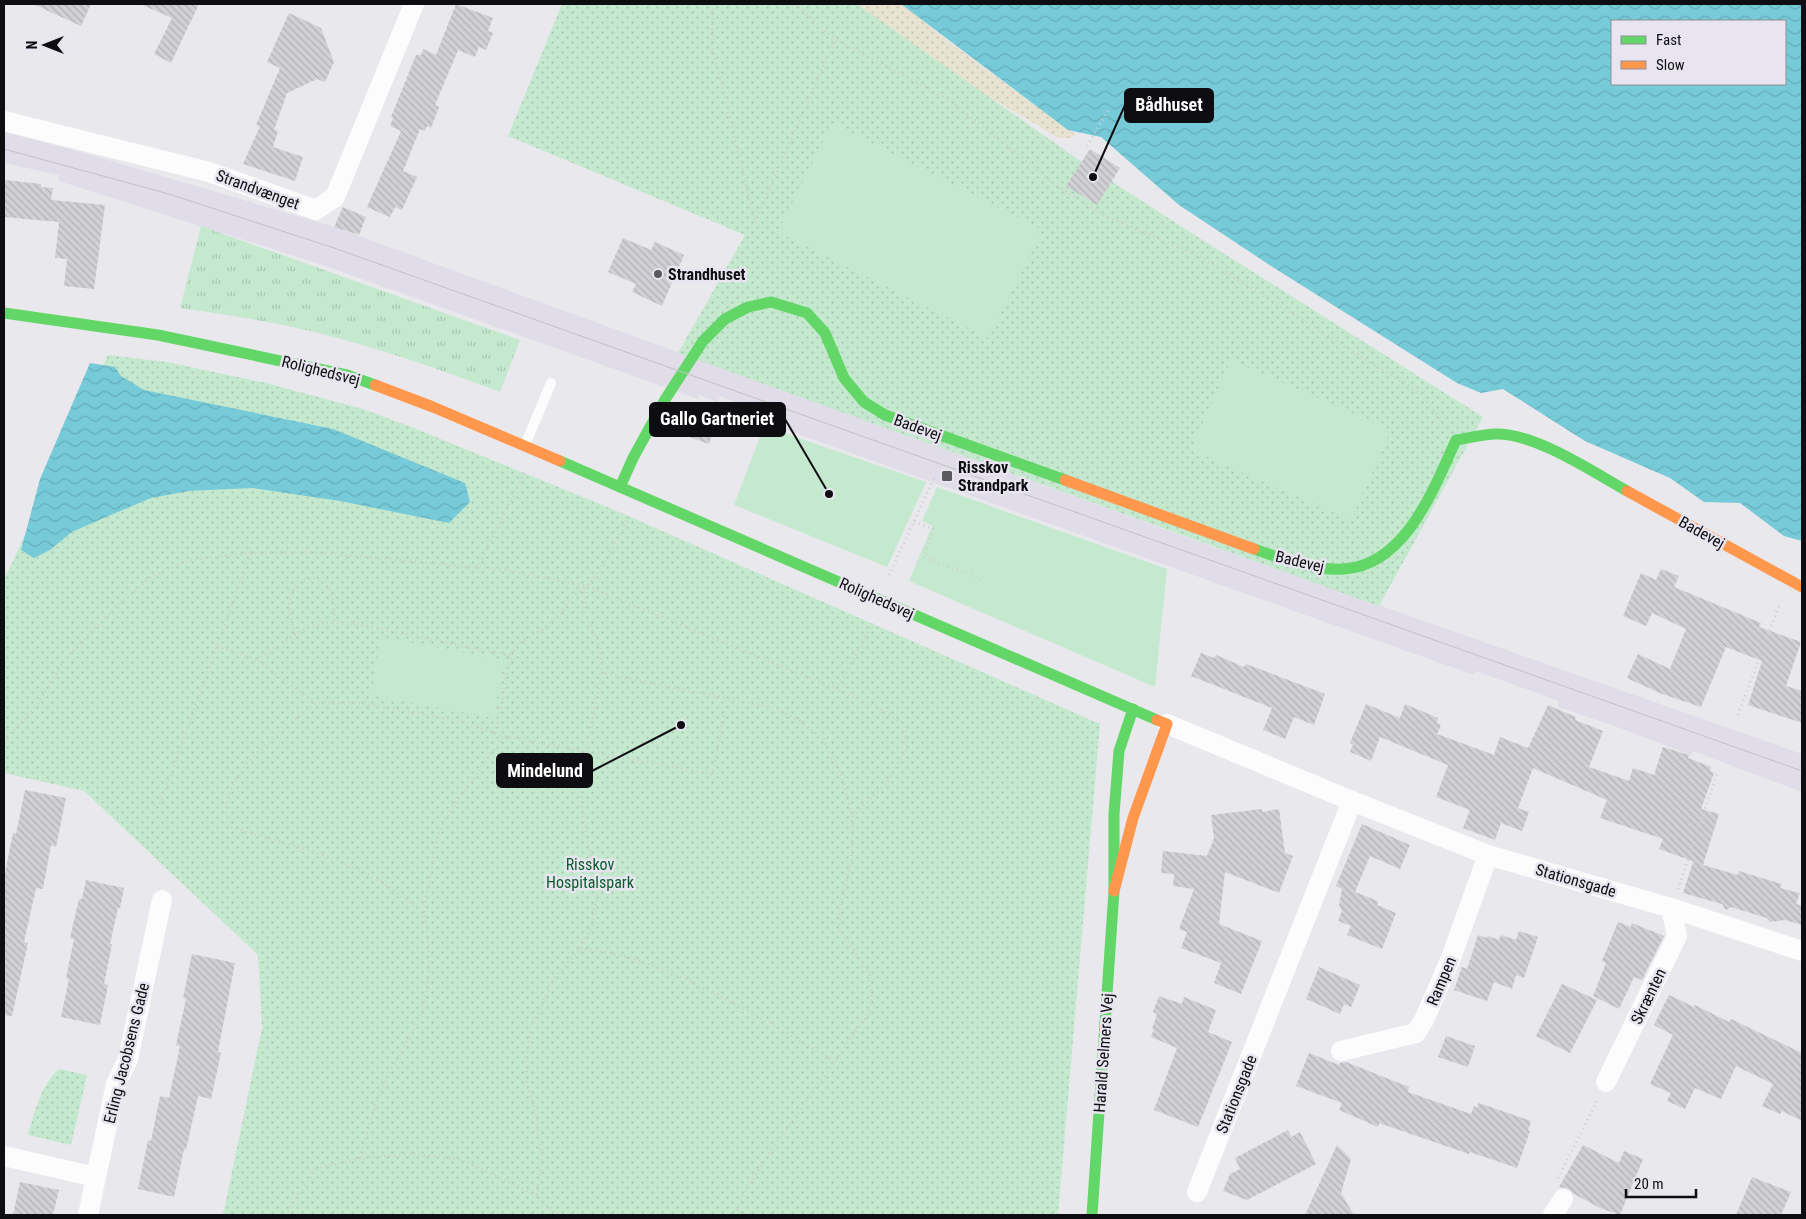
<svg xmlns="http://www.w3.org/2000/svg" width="1806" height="1219" font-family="'Roboto Condensed',sans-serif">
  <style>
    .built { fill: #e0dce8 }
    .grass { fill: url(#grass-tufts) }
    .sand { fill: url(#sand-dots) }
    .park { fill: url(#park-dots) }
    .garden { fill: #c5e9cf }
    .water { fill: url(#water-waves); fill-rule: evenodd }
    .building { fill: url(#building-back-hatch) }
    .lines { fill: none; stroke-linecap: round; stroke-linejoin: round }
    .path { stroke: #cfcecf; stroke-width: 3; stroke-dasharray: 1 4; stroke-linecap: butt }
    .lane { stroke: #fcfcfc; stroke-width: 10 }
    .street { stroke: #fcfcfc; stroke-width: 20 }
    .fast { stroke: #63d668; stroke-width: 11 }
    .slow { stroke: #ff974d; stroke-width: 11 }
    .tram { stroke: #c2c2c2; stroke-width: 1 }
    .poi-dot { fill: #5b5a5e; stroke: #e8e5f0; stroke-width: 2 }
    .labels { text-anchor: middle; stroke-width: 5; stroke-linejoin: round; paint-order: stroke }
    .street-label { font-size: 16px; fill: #0e0d11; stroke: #e8e5f0 }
    .poi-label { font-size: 16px; font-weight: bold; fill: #0e0d11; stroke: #e8e5f0; text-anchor: start }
    .park-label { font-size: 16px; fill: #085e2c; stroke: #e8e5f0 }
    .leader { fill: none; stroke: #0e0d11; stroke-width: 2 }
    .callout-dot { fill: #0e0d11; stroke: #e8e5f0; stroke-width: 2 }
    .callout { fill: #0e0d11; stroke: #0e0d11; stroke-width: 2 }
    .callout-label { font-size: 18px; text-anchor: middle; font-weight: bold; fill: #fff }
  </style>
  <defs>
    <pattern id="grass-tufts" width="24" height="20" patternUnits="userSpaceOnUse" patternTransform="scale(1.25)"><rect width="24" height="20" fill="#c5e9cf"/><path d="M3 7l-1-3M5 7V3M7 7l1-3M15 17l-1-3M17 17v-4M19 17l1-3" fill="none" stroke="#a8c7b1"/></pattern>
    <pattern id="sand-dots" width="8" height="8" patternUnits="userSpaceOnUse" patternTransform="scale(1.25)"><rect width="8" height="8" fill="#e8e2d0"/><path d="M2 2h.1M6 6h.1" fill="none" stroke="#c6c1b2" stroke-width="1.8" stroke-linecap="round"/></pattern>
    <pattern id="park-dots" width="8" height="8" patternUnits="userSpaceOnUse" patternTransform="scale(1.25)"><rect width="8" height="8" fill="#c5e9cf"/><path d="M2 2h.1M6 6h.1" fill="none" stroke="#a8c7b1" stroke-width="1.8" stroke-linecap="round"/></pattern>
    <pattern id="water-waves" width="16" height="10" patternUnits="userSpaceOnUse" patternTransform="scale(1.25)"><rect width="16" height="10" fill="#77cbd9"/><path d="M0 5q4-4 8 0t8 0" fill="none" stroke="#66adb9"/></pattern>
    <pattern id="building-back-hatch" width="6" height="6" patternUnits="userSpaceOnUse" patternTransform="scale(1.25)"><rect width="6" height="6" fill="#d1d0d4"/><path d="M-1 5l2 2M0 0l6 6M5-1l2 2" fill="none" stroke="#b2b1b5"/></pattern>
  </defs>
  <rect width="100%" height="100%" fill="#e9e8ed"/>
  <!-- built -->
  <polygon class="built" points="4,132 77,151 331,226 1205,544 1802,754 1802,792 1693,751 1691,755 1609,724 1558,707 1559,701 1476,671 1474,675 736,412 739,404 720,396 718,402 699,395 698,399 323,265 59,181 59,175 4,163"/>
  <!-- grass -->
  <path class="grass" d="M201,226L520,340L500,392C444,371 388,351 330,336C281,323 230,315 180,308Z"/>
  <!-- sand -->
  <polygon class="sand" points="845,4 902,4 936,32 1068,130 1076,134 1071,138 1059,138 996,101 990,104"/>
  <!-- park -->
  <g class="park">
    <polygon points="562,4 857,4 1086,165 1212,246 1483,417 1379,606 678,353 745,235 508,136"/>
    <polygon points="108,355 167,362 266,383 363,409 409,426 617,511 1100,724 1058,1215 223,1215 262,1028 258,955 84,791 4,773 4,580"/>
    <path d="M59,1069L87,1075L71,1145L28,1135C33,1115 42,1083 59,1069Z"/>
  </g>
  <!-- garden -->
  <g class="garden">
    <polygon points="832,123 1042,230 988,338 778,232"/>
    <polygon points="1231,360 1391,430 1351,520 1191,450"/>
    <polygon points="764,426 926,482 887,567 734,505"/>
    <polygon points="937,487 1167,569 1155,687 909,581 932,526 922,521"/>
    <polygon points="382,637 504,660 493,718 371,695"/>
  </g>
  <!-- water -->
  <g class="water">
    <path d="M901,4H1802V541L1784,536L1740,503L1704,502L1670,478L1585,441L1503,389L1481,393L1457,383L1271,266L1179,205L1101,137L1068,130ZM1612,21H1785V84H1612Z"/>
    <polygon points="90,363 115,367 121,376 144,390 333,429 465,483 470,502 449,523 340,501 252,488 189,491 151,498 106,517 72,532 50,550 34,558 21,550 40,479"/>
  </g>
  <!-- building -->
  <g class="building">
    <polygon points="33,4 91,4 81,26"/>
    <polygon points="140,4 199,4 171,63 154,54 172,18"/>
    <polygon points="456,4 493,18 488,31 493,33 486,50 479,47 475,57 458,50 435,105 439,107 431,128 427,126 425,131 420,129 403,171 417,177 402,210 395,207 390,217 367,207 401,131 390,126 393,118 391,117 416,55 421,55 423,49 436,55"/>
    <polygon points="289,13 321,28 334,62 325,82 317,79 287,93 274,130 278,131 273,147 303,157 295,181 243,164 260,126 256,125 280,68 267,62"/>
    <polygon points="1090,149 1120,168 1097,205 1066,186"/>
    <polygon points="4,180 41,184 41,187 53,188 51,200 105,205 94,289 64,286 67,259 55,258 59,222 4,217"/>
    <polygon points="343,207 366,217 359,235 334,227"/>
    <polygon points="623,238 651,250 655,242 684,255 662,306 632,292 636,284 608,272"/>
    <polygon points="693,408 718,416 709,444 684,435"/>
    <polygon points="1661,569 1679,576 1674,587 1761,623 1759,627 1801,642 1786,686 1802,691 1802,723 1748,705 1762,661 1726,647 1701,707 1662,694 1627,678 1638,654 1670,669 1686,629 1652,613 1646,626 1623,616 1641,573 1656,580"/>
    <polygon points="1201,653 1214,658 1216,655 1244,667 1246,664 1325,694 1314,725 1294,717 1285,739 1263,730 1272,708 1191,676"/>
    <polygon points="1366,704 1400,718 1405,704 1438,718 1437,723 1441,725 1437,734 1494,755 1500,737 1528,748 1548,705 1576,717 1575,720 1603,731 1589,767 1629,781 1633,768 1654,775 1663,747 1689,755 1688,758 1711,767 1710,771 1714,773 1701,809 1719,814 1703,865 1738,875 1739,871 1782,884 1780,888 1800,893 1796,904 1802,906 1802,925 1785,920 1770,922 1767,918 1731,907 1726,910 1722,904 1683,893 1693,862 1698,863 1659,849 1663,839 1600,818 1607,800 1533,768 1518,808 1529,812 1522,831 1501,823 1495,840 1463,828 1470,810 1436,797 1448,765 1380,737 1371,761 1350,752 1353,744 1350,743"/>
    <polygon points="25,790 66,798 56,847 51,845 43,889 36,888 24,942 28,943 12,1016 4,1015 4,878 13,833 16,834"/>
    <polygon points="1262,809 1262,812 1279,809 1285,853 1293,856 1279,893 1225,872 1219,924 1262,941 1241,994 1214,983 1221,963 1181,948 1187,932 1179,929 1194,889 1173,886 1174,874 1161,873 1163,851 1207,856 1214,838 1211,815"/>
    <polygon points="1362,824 1410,845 1400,869 1370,856 1355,892 1378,901 1377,905 1396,913 1382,949 1347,935 1351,926 1338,921 1342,911 1339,905 1342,889 1336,886"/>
    <polygon points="86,880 124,888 120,908 118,908 110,944 112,944 104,984 108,985 100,1025 61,1017 69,979 66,978 74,939 70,938 79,899 82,899"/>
    <polygon points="1618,922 1631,927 1632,923 1664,936 1642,980 1634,977 1619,1009 1593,996 1606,963 1602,961"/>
    <polygon points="1519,931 1538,937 1524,978 1516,975 1512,989 1494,982 1487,1001 1454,990 1462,967 1467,969 1478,935 1487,938 1488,936 1499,940 1501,935 1516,940"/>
    <polygon points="192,954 235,963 218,1052 221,1053 211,1099 198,1096 186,1150 184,1149 174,1197 138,1189 148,1140 151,1141 160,1096 169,1098 180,1046 176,1045 186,999 183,998"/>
    <polygon points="1319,967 1360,985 1351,1007 1344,1004 1340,1014 1306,999"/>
    <polygon points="1562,984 1597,1000 1570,1053 1536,1036"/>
    <polygon points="1669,995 1694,1007 1695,1005 1729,1022 1731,1019 1802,1053 1802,1121 1782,1111 1780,1114 1762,1106 1773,1084 1736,1066 1721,1099 1695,1088 1685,1109 1667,1101 1671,1093 1650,1084 1673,1035 1654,1025"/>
    <polygon points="1159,996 1182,1004 1184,997 1216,1010 1208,1032 1232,1042 1198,1127 1154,1110 1177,1048 1151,1037 1154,1029 1152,1029 1157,1014 1153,1012"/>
    <polygon points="1446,1036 1475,1046 1468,1067 1438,1057"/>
    <polygon points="1309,1053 1339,1065 1340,1063 1346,1062 1409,1087 1408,1092 1471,1114 1474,1106 1477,1108 1479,1103 1531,1121 1528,1130 1530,1131 1517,1168 1470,1152 1469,1154 1379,1123 1378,1127 1339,1110 1342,1103 1296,1086"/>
    <polygon points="1288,1130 1291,1137 1300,1132 1316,1164 1247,1200 1223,1191 1230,1174 1240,1169 1235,1158"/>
    <polygon points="1337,1145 1351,1159 1341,1193 1354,1215 1305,1215"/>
    <polygon points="1583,1145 1619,1163 1624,1151 1643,1159 1620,1215 1600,1208 1574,1194 1569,1189 1559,1187"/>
    <polygon points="1752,1177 1791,1192 1781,1215 1736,1215"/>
    <polygon points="20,1182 59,1190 53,1215 13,1215"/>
  </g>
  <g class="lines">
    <!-- path -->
    <g class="path">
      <polyline points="714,4 711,41 755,222"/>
      <polyline points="795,4 835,39 949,100 1060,188 1104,215 1201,257 1421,394 1442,421"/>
      <polyline points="1087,146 1110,107"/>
      <polyline points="755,222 835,39"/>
      <polyline points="914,522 933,529 924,557 981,579"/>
      <polyline points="477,568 525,472"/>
      <polyline points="889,575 934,478"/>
      <polyline points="587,587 584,611 601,648 602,673"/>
      <path d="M295,634C290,623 287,603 292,592C300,576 319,573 329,589C335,598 334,612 335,623"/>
      <polyline points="217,646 257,660 315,703"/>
      <path d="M257,660C278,646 299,629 325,623C333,622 343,623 352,623L511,656"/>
      <polyline points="1738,715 1780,603"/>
      <polyline points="495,733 511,656 517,645 546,626 562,613 570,598 587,586 603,566 629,517"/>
      <polyline points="4,741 38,704 65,659 110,613 152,576 189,560 251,553 313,552 503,570 587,586 832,687 840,683 870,629 872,623"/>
      <polyline points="160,804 251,553"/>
      <polyline points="1678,889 1717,774"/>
      <polyline points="424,917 426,898 438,835 453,806 481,769 503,736"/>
      <path d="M580,949C628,952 671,972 714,993C755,1014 794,1037 834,1061"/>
      <path d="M360,1158C368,1130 375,1102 388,1076C400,1052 416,1031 424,1005C429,986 432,935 424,918C422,914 417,910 414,907C370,862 290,846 232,827C230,822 226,816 226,812C225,770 286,727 315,703H363L462,722L503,736L713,774L727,698"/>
      <polyline points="1558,1178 1597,1101"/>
      <polyline points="537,1195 542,1159 536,1113 527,1082 526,1056 531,1030 554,979 580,949 592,924 598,891 580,801 586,751 602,673 775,708 800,721 823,739 841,774 852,817"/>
      <polyline points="285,1215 316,1169 360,1158 416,1154 459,1159 537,1195 557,1215"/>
      <polyline points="736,1215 740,1202 763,1162 867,1016 872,999 869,973 840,930 839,913 851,861 853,838 852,817 887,782 908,747 904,724 880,709 832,687"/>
    </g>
    <!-- lane -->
    <polyline class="lane" points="525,445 551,383"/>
    <!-- street -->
    <g class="street">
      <polyline points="4,121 209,172 316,210 335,197 414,4"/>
      <polyline points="1167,724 1352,801 1488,855 1671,908 1802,951"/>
      <polyline points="1341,1051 1416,1033 1424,1020 1451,958 1488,855"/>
      <polyline points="1606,1082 1677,936 1671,908"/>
      <polyline points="4,1156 96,1177 88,1215"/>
      <polyline points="96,1177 116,1084 128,1059 162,900"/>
      <polyline points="1197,1192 1352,801"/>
      <polyline points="1553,1215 1563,1199"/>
    </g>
    <!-- fast -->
    <g class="fast">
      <polyline points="4,313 158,335 347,375 375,385"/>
      <polyline points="560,461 1157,720"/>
      <polyline points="620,487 633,458 666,398 703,341 725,319 748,307 771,302 807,313 825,333 844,378 864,402 885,415 1065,480"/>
      <path d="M1254,549C1283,559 1313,571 1344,569C1406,565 1434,488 1456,440C1468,438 1481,435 1494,434C1534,432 1593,472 1627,491"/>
      <polyline points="1092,1215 1114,891 1114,814 1119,751 1133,709"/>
    </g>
    <!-- slow -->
    <g class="slow">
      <polyline points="375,385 433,407 560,461"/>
      <polyline points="1065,480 1254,549"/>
      <polyline points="1627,491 1802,587"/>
      <polyline points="1114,891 1133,818 1167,724 1157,720"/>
    </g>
    <!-- tram -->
    <polyline class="tram" points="4,149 169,194 334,248 1802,771"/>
  </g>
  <!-- markers -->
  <g class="poi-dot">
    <circle cx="658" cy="274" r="5"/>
    <rect x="941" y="470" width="12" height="12" rx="2.5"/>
  </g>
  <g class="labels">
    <!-- street labels -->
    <g class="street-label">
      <text transform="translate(258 189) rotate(20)" y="6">Strandvænget</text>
      <text transform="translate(321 370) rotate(14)" y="6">Rolighedsvej</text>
      <text transform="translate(918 427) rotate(20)" y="6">Badevej</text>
      <text transform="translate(1702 532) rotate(29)" y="6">Badevej</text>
      <text transform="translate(1300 561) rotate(13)" y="6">Badevej</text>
      <text transform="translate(877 598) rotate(24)" y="6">Rolighedsvej</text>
      <text transform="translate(1576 880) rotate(16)" y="6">Stationsgade</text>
      <text transform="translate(1441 981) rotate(-67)" y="6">Rampen</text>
      <text transform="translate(1648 996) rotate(-64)" y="6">Skrænten</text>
      <text transform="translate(126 1053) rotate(-76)" y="6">Erling Jacobsens Gade</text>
      <text transform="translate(1103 1053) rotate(-86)" y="6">Harald Selmers Vej</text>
      <text transform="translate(1236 1094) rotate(-68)" y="6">Stationsgade</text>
    </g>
    <!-- poi labels -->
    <g class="poi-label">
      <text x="668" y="280">Strandhuset</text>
      <text x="958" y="473">Risskov<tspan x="958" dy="18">Strandpark</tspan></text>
    </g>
    <!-- park labels -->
    <g class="park-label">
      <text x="590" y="870">Risskov<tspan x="590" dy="18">Hospitalspark</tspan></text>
    </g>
  </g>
  <!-- callouts -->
  <path class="leader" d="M1093 177L1125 105M829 494L785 419M681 725L592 771"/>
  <g class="callout-dot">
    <circle cx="1093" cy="177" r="5"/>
    <circle cx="829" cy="494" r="5"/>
    <circle cx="681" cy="725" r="5"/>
  </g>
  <g class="callout">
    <rect x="1125" y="89" width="88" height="33" rx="5"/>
    <rect x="650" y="403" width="135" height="33" rx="5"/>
    <rect x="497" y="754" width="95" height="33" rx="5"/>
  </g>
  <g class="callout-label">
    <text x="1169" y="111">Bådhuset</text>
    <text x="717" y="425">Gallo Gartneriet</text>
    <text x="545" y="777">Mindelund</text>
  </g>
  <!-- border -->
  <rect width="1806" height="1219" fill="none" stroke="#0e0d11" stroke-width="10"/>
  <!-- legend -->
  <rect x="1611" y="20" width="175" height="65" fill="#e8e5f0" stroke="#918f97"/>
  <rect x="1621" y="36" width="25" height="8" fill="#63d668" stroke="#918f97"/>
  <text x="1656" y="45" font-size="15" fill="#0e0d11">Fast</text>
  <rect x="1621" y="61" width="25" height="8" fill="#ff974d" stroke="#918f97"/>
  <text x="1656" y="70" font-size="15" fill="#0e0d11">Slow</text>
  <!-- north arrow -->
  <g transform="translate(45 45) rotate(270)" stroke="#e8e5f0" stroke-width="4" paint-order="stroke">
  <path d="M0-4L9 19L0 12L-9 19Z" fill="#0e0d11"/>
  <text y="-8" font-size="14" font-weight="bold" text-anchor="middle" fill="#0e0d11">N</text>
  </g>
  <!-- scale -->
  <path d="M1626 1189v8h70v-8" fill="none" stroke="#0e0d11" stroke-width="2.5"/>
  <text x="1634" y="1189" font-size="15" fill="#0e0d11" stroke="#e8e5f0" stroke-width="4" paint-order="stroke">20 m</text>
</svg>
